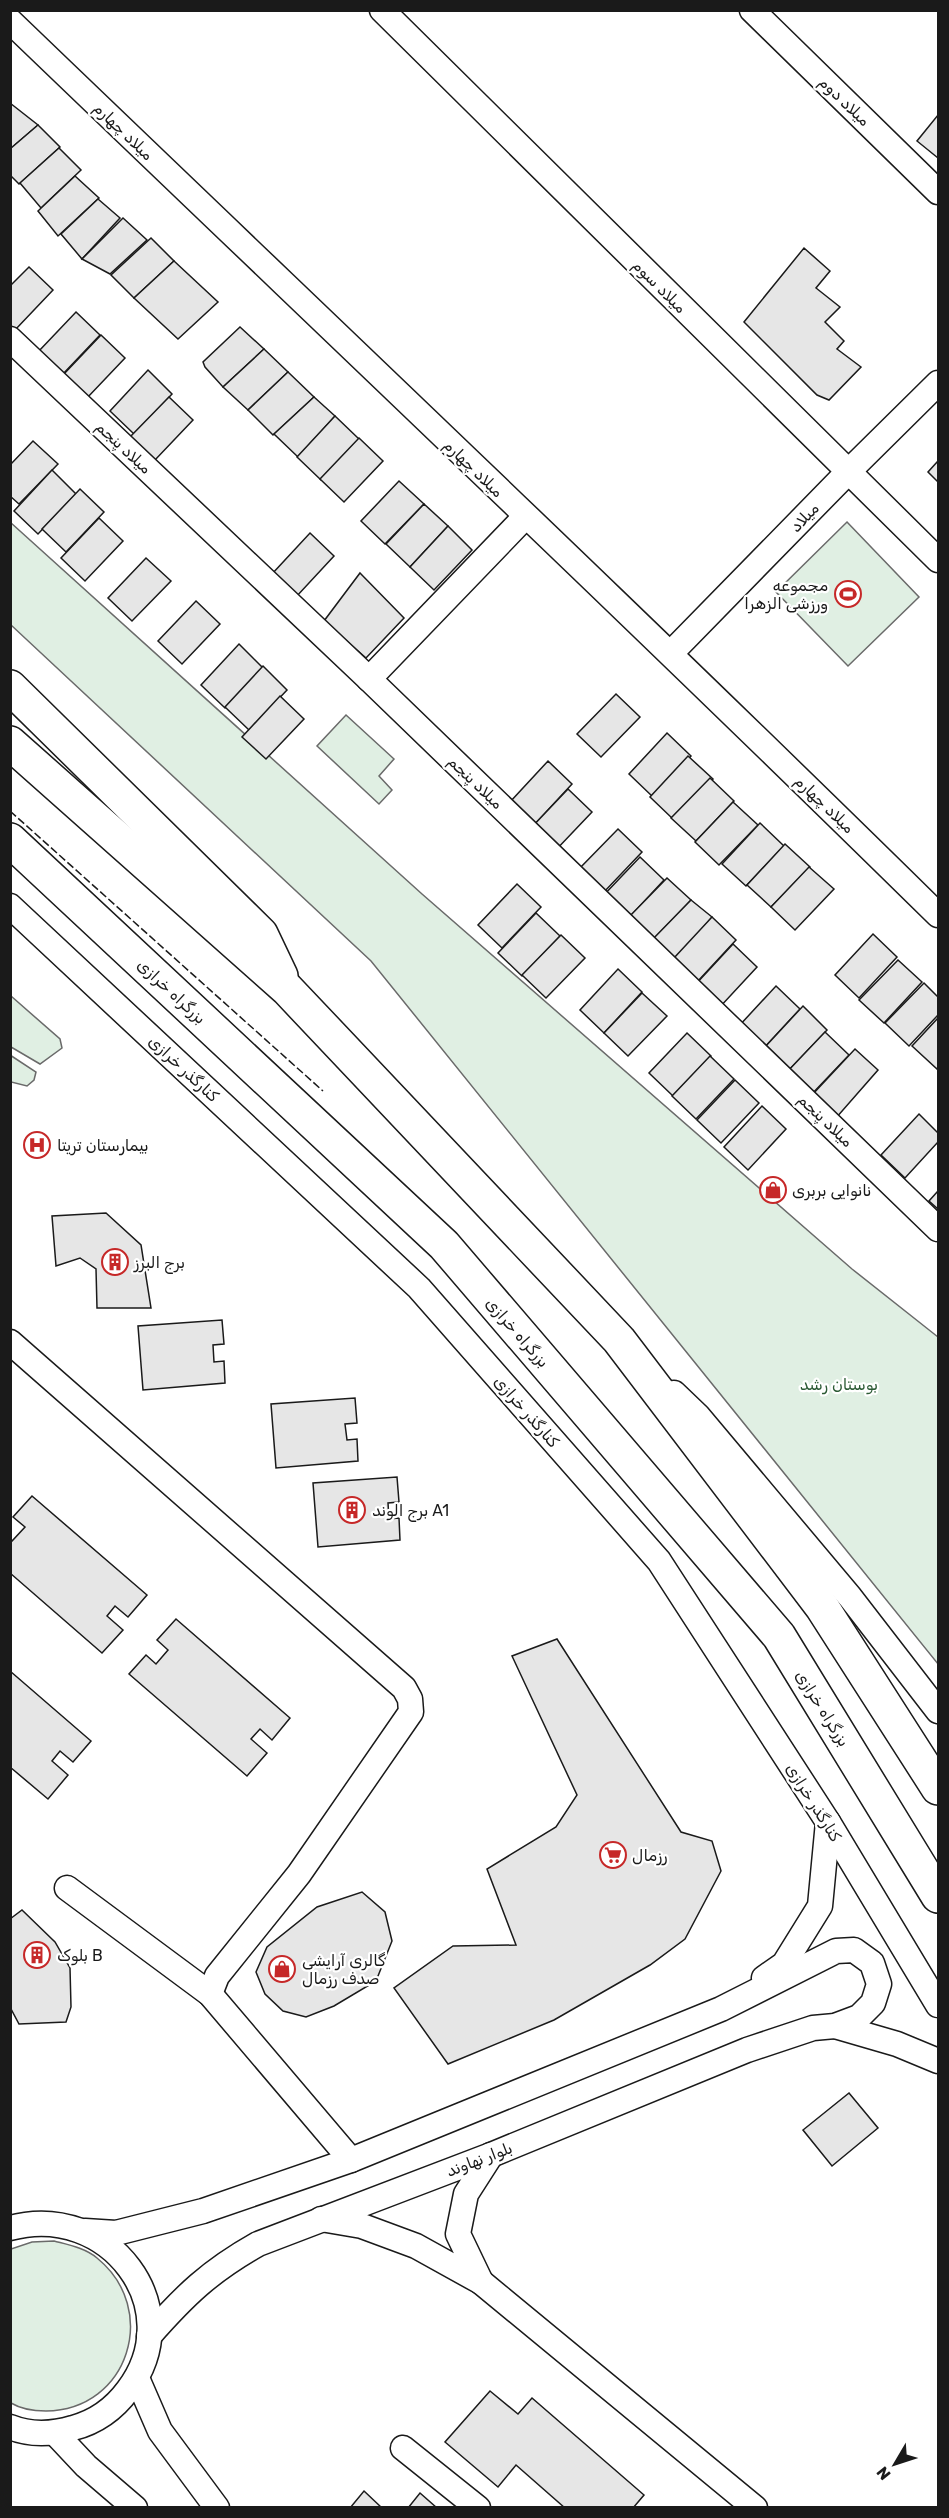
<svg xmlns="http://www.w3.org/2000/svg" width="949" height="2518" font-family="Rubik,'Noto Naskh Arabic',sans-serif">
  <style>
    .green { fill: #e0efe3; stroke: #6a6a6a; stroke-width: 1.5 }
    .building { fill: #e6e6e6; stroke: #1a1a1a; stroke-width: 1.5 }
    .lines { fill: none; stroke-linecap: round; stroke-linejoin: round }
    .minor-casing { stroke: #1a1a1a; stroke-width: 27 }
    .highway-casing { stroke: #1a1a1a; stroke-width: 36 }
    .minor { stroke: #fff; stroke-width: 24 }
    .highway { stroke: #fff; stroke-width: 33 }
    .fence { stroke: #1a1a1a; stroke-width: 1.5; stroke-dasharray: 8 3; stroke-linecap: butt }
    .labels { text-anchor: middle; stroke-width: 4.5; stroke-linejoin: round; paint-order: stroke }
    .street-label { font-size: 16px; fill: #1a1a1a; stroke: #fff }
    .poi-label { font-size: 16px; fill: #1a1a1a; stroke: #fff; text-anchor: start }
    .park-label { font-size: 16px; fill: #2b5a34; stroke: #fff }
  </style>
  <rect width="100%" height="100%" fill="#fff"/>
  <!-- green -->
  <g class="green">
    <polygon points="10,522 422,894 852,1269 938,1337 938,1664 371,961 11,625"/>
    <polygon points="847,522 919,597 848,666 776,592"/>
    <polygon points="346,715 394,759 379,776 392,790 379,804 317,746"/>
    <polygon points="11,996 60,1039 62,1048 40,1064 11,1047"/>
    <polygon points="10,1055 36,1072 34,1080 27,1086 11,1082"/>
    <path d="M54,2241C69,2245 85,2248 97,2258C160,2309 129,2410 46,2411C35,2411 21,2409 11,2403V2249L32,2242Z"/>
  </g>
  <!-- building -->
  <g class="building">
    <polygon points="10,103 38,125 10,149"/>
    <polygon points="938,115 938,158 917,141"/>
    <polygon points="38,125 60,147 19,184 10,175 10,149"/>
    <polygon points="59,148 81,170 41,208 20,183"/>
    <polygon points="75,176 99,198 58,236 38,211"/>
    <polygon points="98,199 120,218 82,259 61,234"/>
    <polygon points="123,218 147,240 110,274 82,259"/>
    <polygon points="151,238 174,261 134,298 111,275"/>
    <polygon points="804,248 830,271 816,288 840,307 825,322 844,341 837,349 861,367 829,400 817,395 744,322"/>
    <polygon points="174,261 218,302 178,339 134,298"/>
    <polygon points="29,267 53,290 15,330 10,326 10,286"/>
    <polygon points="76,312 100,335 62,375 38,352"/>
    <polygon points="240,327 264,349 223,387 205,367 203,362"/>
    <polygon points="101,335 125,358 87,398 63,375"/>
    <polygon points="264,349 288,372 248,410 223,387"/>
    <polygon points="148,370 172,394 134,434 110,411"/>
    <polygon points="288,372 314,397 273,435 248,410"/>
    <polygon points="169,397 193,420 155,460 130,437"/>
    <polygon points="314,397 335,416 298,457 274,434"/>
    <polygon points="335,416 359,439 321,480 297,457"/>
    <polygon points="359,438 383,461 344,502 320,479"/>
    <polygon points="33,441 58,464 19,504 10,496 10,465"/>
    <polygon points="938,461 938,482 928,472"/>
    <polygon points="52,470 76,494 38,534 14,511"/>
    <polygon points="399,481 424,504 385,544 361,521"/>
    <polygon points="80,489 104,512 66,552 42,529"/>
    <polygon points="424,504 448,526 410,567 386,544"/>
    <polygon points="99,518 123,541 85,581 61,558"/>
    <polygon points="448,526 472,550 434,590 410,567"/>
    <polygon points="310,533 334,556 296,597 272,574"/>
    <polygon points="146,558 171,581 132,621 108,598"/>
    <polygon points="360,573 404,618 366,658 324,621"/>
    <polygon points="196,601 220,624 182,664 158,641"/>
    <polygon points="239,644 263,668 225,708 201,685"/>
    <polygon points="263,666 287,690 249,730 225,707"/>
    <polygon points="616,694 640,717 601,757 577,734"/>
    <polygon points="280,696 304,719 266,759 242,737"/>
    <polygon points="667,733 691,756 653,797 629,774"/>
    <polygon points="688,756 713,779 674,820 650,797"/>
    <polygon points="548,761 572,784 534,825 510,802"/>
    <polygon points="710,778 734,801 696,841 671,818"/>
    <polygon points="568,789 592,812 554,852 530,829"/>
    <polygon points="733,802 758,825 719,865 695,842"/>
    <polygon points="760,823 784,846 746,886 722,864"/>
    <polygon points="618,829 642,852 604,892 579,869"/>
    <polygon points="785,844 810,867 771,907 747,885"/>
    <polygon points="640,857 664,880 626,921 601,898"/>
    <polygon points="809,867 834,889 795,930 771,907"/>
    <polygon points="667,878 691,900 652,941 628,918"/>
    <polygon points="517,884 541,907 502,948 478,925"/>
    <polygon points="691,900 712,917 676,960 652,940"/>
    <polygon points="536,913 560,936 522,976 498,953"/>
    <polygon points="712,917 736,940 698,981 674,958"/>
    <polygon points="873,934 897,957 859,998 835,975"/>
    <polygon points="561,935 585,958 546,998 522,975"/>
    <polygon points="733,944 757,967 719,1008 695,985"/>
    <polygon points="898,960 922,982 884,1023 859,1000"/>
    <polygon points="618,969 642,992 604,1033 580,1010"/>
    <polygon points="924,983 938,997 938,1015 909,1046 885,1023"/>
    <polygon points="776,986 800,1009 762,1050 738,1027"/>
    <polygon points="642,993 667,1016 628,1056 604,1033"/>
    <polygon points="803,1006 827,1030 789,1070 765,1047"/>
    <polygon points="938,1018 938,1067 937,1069 912,1046"/>
    <polygon points="825,1032 849,1055 810,1096 786,1073"/>
    <polygon points="687,1033 711,1056 673,1096 649,1073"/>
    <polygon points="855,1049 878,1070 836,1118 812,1095"/>
    <polygon points="710,1056 734,1079 696,1119 672,1096"/>
    <polygon points="735,1080 759,1103 721,1143 697,1120"/>
    <polygon points="762,1106 786,1129 748,1170 724,1147"/>
    <polygon points="919,1114 938,1133 938,1142 905,1178 881,1155"/>
    <polygon points="938,1191 938,1209 929,1201"/>
    <polygon points="106,1213 141,1245 151,1308 97,1308 96,1269 80,1258 56,1266 52,1216"/>
    <polygon points="222,1320 224,1344 213,1345 214,1362 224,1361 225,1383 143,1390 138,1326"/>
    <polygon points="355,1398 357,1423 345,1424 347,1440 357,1439 358,1461 276,1468 271,1404"/>
    <polygon points="397,1477 399,1502 388,1503 389,1519 399,1518 400,1540 318,1547 313,1483"/>
    <polygon points="32,1496 147,1595 128,1617 115,1606 107,1616 123,1630 102,1653 10,1573 10,1540 12,1541 25,1527 13,1517"/>
    <polygon points="176,1619 290,1718 272,1740 260,1729 251,1739 267,1753 247,1776 129,1674 146,1655 156,1664 168,1650 157,1640"/>
    <polygon points="557,1639 681,1832 712,1841 721,1871 685,1939 650,1965 554,2020 448,2064 394,1988 453,1946 516,1945 487,1869 556,1827 577,1795 512,1656"/>
    <polygon points="10,1671 91,1741 73,1762 60,1751 52,1761 68,1775 48,1799 10,1767"/>
    <polygon points="362,1892 385,1912 392,1941 376,1981 334,2006 306,2017 283,2011 265,1994 256,1972 267,1947 317,1907"/>
    <polygon points="22,1910 55,1942 70,1968 71,2007 66,2022 19,2024 10,2007 10,1919"/>
    <polygon points="849,2093 878,2128 832,2166 803,2130"/>
    <polygon points="490,2391 518,2414 532,2398 644,2495 633,2508 565,2508 516,2465 498,2487 445,2442"/>
    <polygon points="364,2491 382,2508 350,2508"/>
    <polygon points="420,2493 437,2508 408,2508"/>
  </g>
  <g class="lines">
    <defs>
      <g id="minor">
        <polyline points="382,10 938,560"/>
        <polyline points="752,10 938,192"/>
        <path d="M10,21C320,319 632,614 938,915"/>
        <polyline points="10,339 369,679 938,1229"/>
        <polyline points="671,653 848,472 938,383"/>
        <polyline points="369,679 525,517"/>
        <polyline points="10,906 419,1288 659,1561 828,1822 938,2005"/>
        <polyline points="10,1342 404,1688 410,1699 411,1712 299,1874 217,1976 210,1994"/>
        <polyline points="674,1393 698,1416 850,1597 938,1711"/>
        <polyline points="67,1888 210,1994 351,2160"/>
        <polyline points="764,1978 784,1964 820,1906 828,1822"/>
        <polyline points="835,2026 897,2044 938,2061"/>
        <polyline points="321,2219 362,2226 416,2246 481,2282 458,2234 466,2194 491,2155"/>
        <path d="M10,2228C109,2201 190,2308 128,2390C114,2409 96,2422 73,2428C53,2434 30,2435 10,2427"/>
        <path d="M85,2231L116,2233L203,2211L351,2160L721,2009L836,1951L854,1950L872,1963L879,1984L873,2003L859,2017L835,2026L813,2028L747,2050L491,2155L258,2244C210,2271 185,2295 149,2336"/>
        <polyline points="481,2282 755,2508"/>
        <polyline points="137,2378 160,2431 217,2508"/>
        <polyline points="55,2433 86,2466 135,2508"/>
        <polyline points="403,2448 478,2508"/>
      </g>
      <g id="highway">
        <polyline points="10,687 261,934 281,976"/>
        <polyline points="10,743 287,989 619,1340 822,1607 938,1788"/>
        <polyline points="10,840 444,1245 779,1636 938,1896"/>
      </g>
    </defs>
    <!-- minor casing -->
    <use href="#minor" class="minor-casing"/>
    <!-- highway casing -->
    <use href="#highway" class="highway-casing"/>
    <!-- minor -->
    <use href="#minor" class="minor"/>
    <!-- highway -->
    <use href="#highway" class="highway"/>
    <!-- fence -->
    <polyline class="fence" points="10,811 323,1091"/>
  </g>
  <!-- icons -->
  <defs>
    <symbol id="stadium-ring" viewBox="-11 -11 22 22"><circle r="9.5" fill="#fff" stroke="#c62828" stroke-width="1.5"/><path d="M0-5a6.5 5 0 1 0 0 10a6.5 5 0 1 0 0-10ZM-3.5-1.8h7v3.6h-7Z" fill="#c62828"/></symbol>
    <symbol id="hospital-ring" viewBox="-11 -11 22 22"><circle r="9.5" fill="#fff" stroke="#c62828" stroke-width="1.5"/><path d="M-5-5h3v3.5h4V-5h3V5h-3V1.5h-4V5h-3Z" fill="#c62828"/></symbol>
    <symbol id="shop-ring" viewBox="-11 -11 22 22"><circle r="9.5" fill="#fff" stroke="#c62828" stroke-width="1.5"/><path d="M-5-2.5h2.3a2.7 3.5 0 0 1 5.4 0H5L5.5 6h-11ZM-1.5-2.5h3a1.5 2.3 0 0 0-3 0Z" fill="#c62828"/></symbol>
    <symbol id="building-ring" viewBox="-11 -11 22 22"><circle r="9.5" fill="#fff" stroke="#c62828" stroke-width="1.5"/><path d="M-4-6H4V6H1V3H-1V6H-4ZM-2.5-4.3h1.7v1.8h-1.7ZM.8-4.3h1.7v1.8H.8ZM-2.5-1h1.7V.8h-1.7ZM.8-1h1.7V.8H.8Z" fill="#c62828"/></symbol>
    <symbol id="supermarket-ring" viewBox="-11 -11 22 22"><circle r="9.5" fill="#fff" stroke="#c62828" stroke-width="1.5"/><path d="M-6-5.5h2.5l.6 2H6L4.5 2H-2.5L-4.4-4H-6ZM-1.5 3.2a1.3 1.3 0 1 0 .1 0ZM3 3.2a1.3 1.3 0 1 0 .1 0Z" fill="#c62828"/></symbol>
  </defs>
  <g fill-rule="evenodd">
    <use href="#stadium-ring" x="833" y="579" width="30" height="30"/>
    <use href="#hospital-ring" x="22" y="1130" width="30" height="30"/>
    <use href="#shop-ring" x="758" y="1175" width="30" height="30"/>
    <use href="#building-ring" x="100" y="1247" width="30" height="30"/>
    <use href="#building-ring" x="337" y="1495" width="30" height="30"/>
    <use href="#supermarket-ring" x="598" y="1840" width="30" height="30"/>
    <use href="#building-ring" x="22" y="1940" width="30" height="30"/>
    <use href="#shop-ring" x="267" y="1954" width="30" height="30"/>
  </g>
  <g class="labels">
    <!-- street labels -->
    <g class="street-label">
      <text transform="translate(845 101) rotate(44)" y="6">میلاد دوم</text>
      <text transform="translate(124 131) rotate(44)" y="6">میلاد چهارم</text>
      <text transform="translate(660 286) rotate(45)" y="6">میلاد سوم</text>
      <text transform="translate(124 447) rotate(43)" y="6">میلاد پنجم</text>
      <text transform="translate(474 468) rotate(44)" y="6">میلاد چهارم</text>
      <text transform="translate(804 517) rotate(-46)" y="6">میلاد</text>
      <text transform="translate(476 782) rotate(44)" y="6">میلاد پنجم</text>
      <text transform="translate(825 804) rotate(44)" y="6">میلاد چهارم</text>
      <text transform="translate(172 991) rotate(43)" y="6">بزرگراه خرازی</text>
      <text transform="translate(184 1068) rotate(43)" y="6">کنارگذر خرازی</text>
      <text transform="translate(826 1120) rotate(44)" y="6">میلاد پنجم</text>
      <text transform="translate(518 1332) rotate(49)" y="6">بزرگراه خرازی</text>
      <text transform="translate(527 1411) rotate(49)" y="6">کنارگذر خرازی</text>
      <text transform="translate(823 1708) rotate(58)" y="6">بزرگراه خرازی</text>
      <text transform="translate(814 1802) rotate(58)" y="6">کنارگذر خرازی</text>
      <text transform="translate(479 2159) rotate(-21)" y="6">بلوار نهاوند</text>
    </g>
    <!-- poi labels -->
    <g class="poi-label">
      <text x="828" y="591" text-anchor="end">مجموعه<tspan x="828" dy="18">ورزشی الزهرا</tspan></text>
      <text x="57" y="1151">بیمارستان تریتا</text>
      <text x="792" y="1196">نانوایی بربری</text>
      <text x="134" y="1268">برج البرز</text>
      <text x="372" y="1516">برج الوند A1</text>
      <text x="632" y="1861">رزمال</text>
      <text x="57" y="1961">بلوک B</text>
      <text x="302" y="1966">گالری آرایشی<tspan x="302" dy="18">صدف رزمال</tspan></text>
    </g>
    <!-- park labels -->
    <g class="park-label">
      <text x="839" y="1390">بوستان رشد</text>
    </g>
  </g>
  <!-- border -->
  <rect width="949" height="2518" fill="none" stroke="#1a1a1a" stroke-width="24"/>
  <!-- north arrow -->
  <g transform="translate(895 2464) rotate(231)" stroke="#ffffff" stroke-width="4.5" paint-order="stroke">
  <path d="M0-4.5L10 22L0 15L-10 22Z" fill="#1a1a1a"/>
  <text y="-9" font-size="16" font-weight="bold" text-anchor="middle" fill="#1a1a1a">N</text>
  </g>
</svg>
